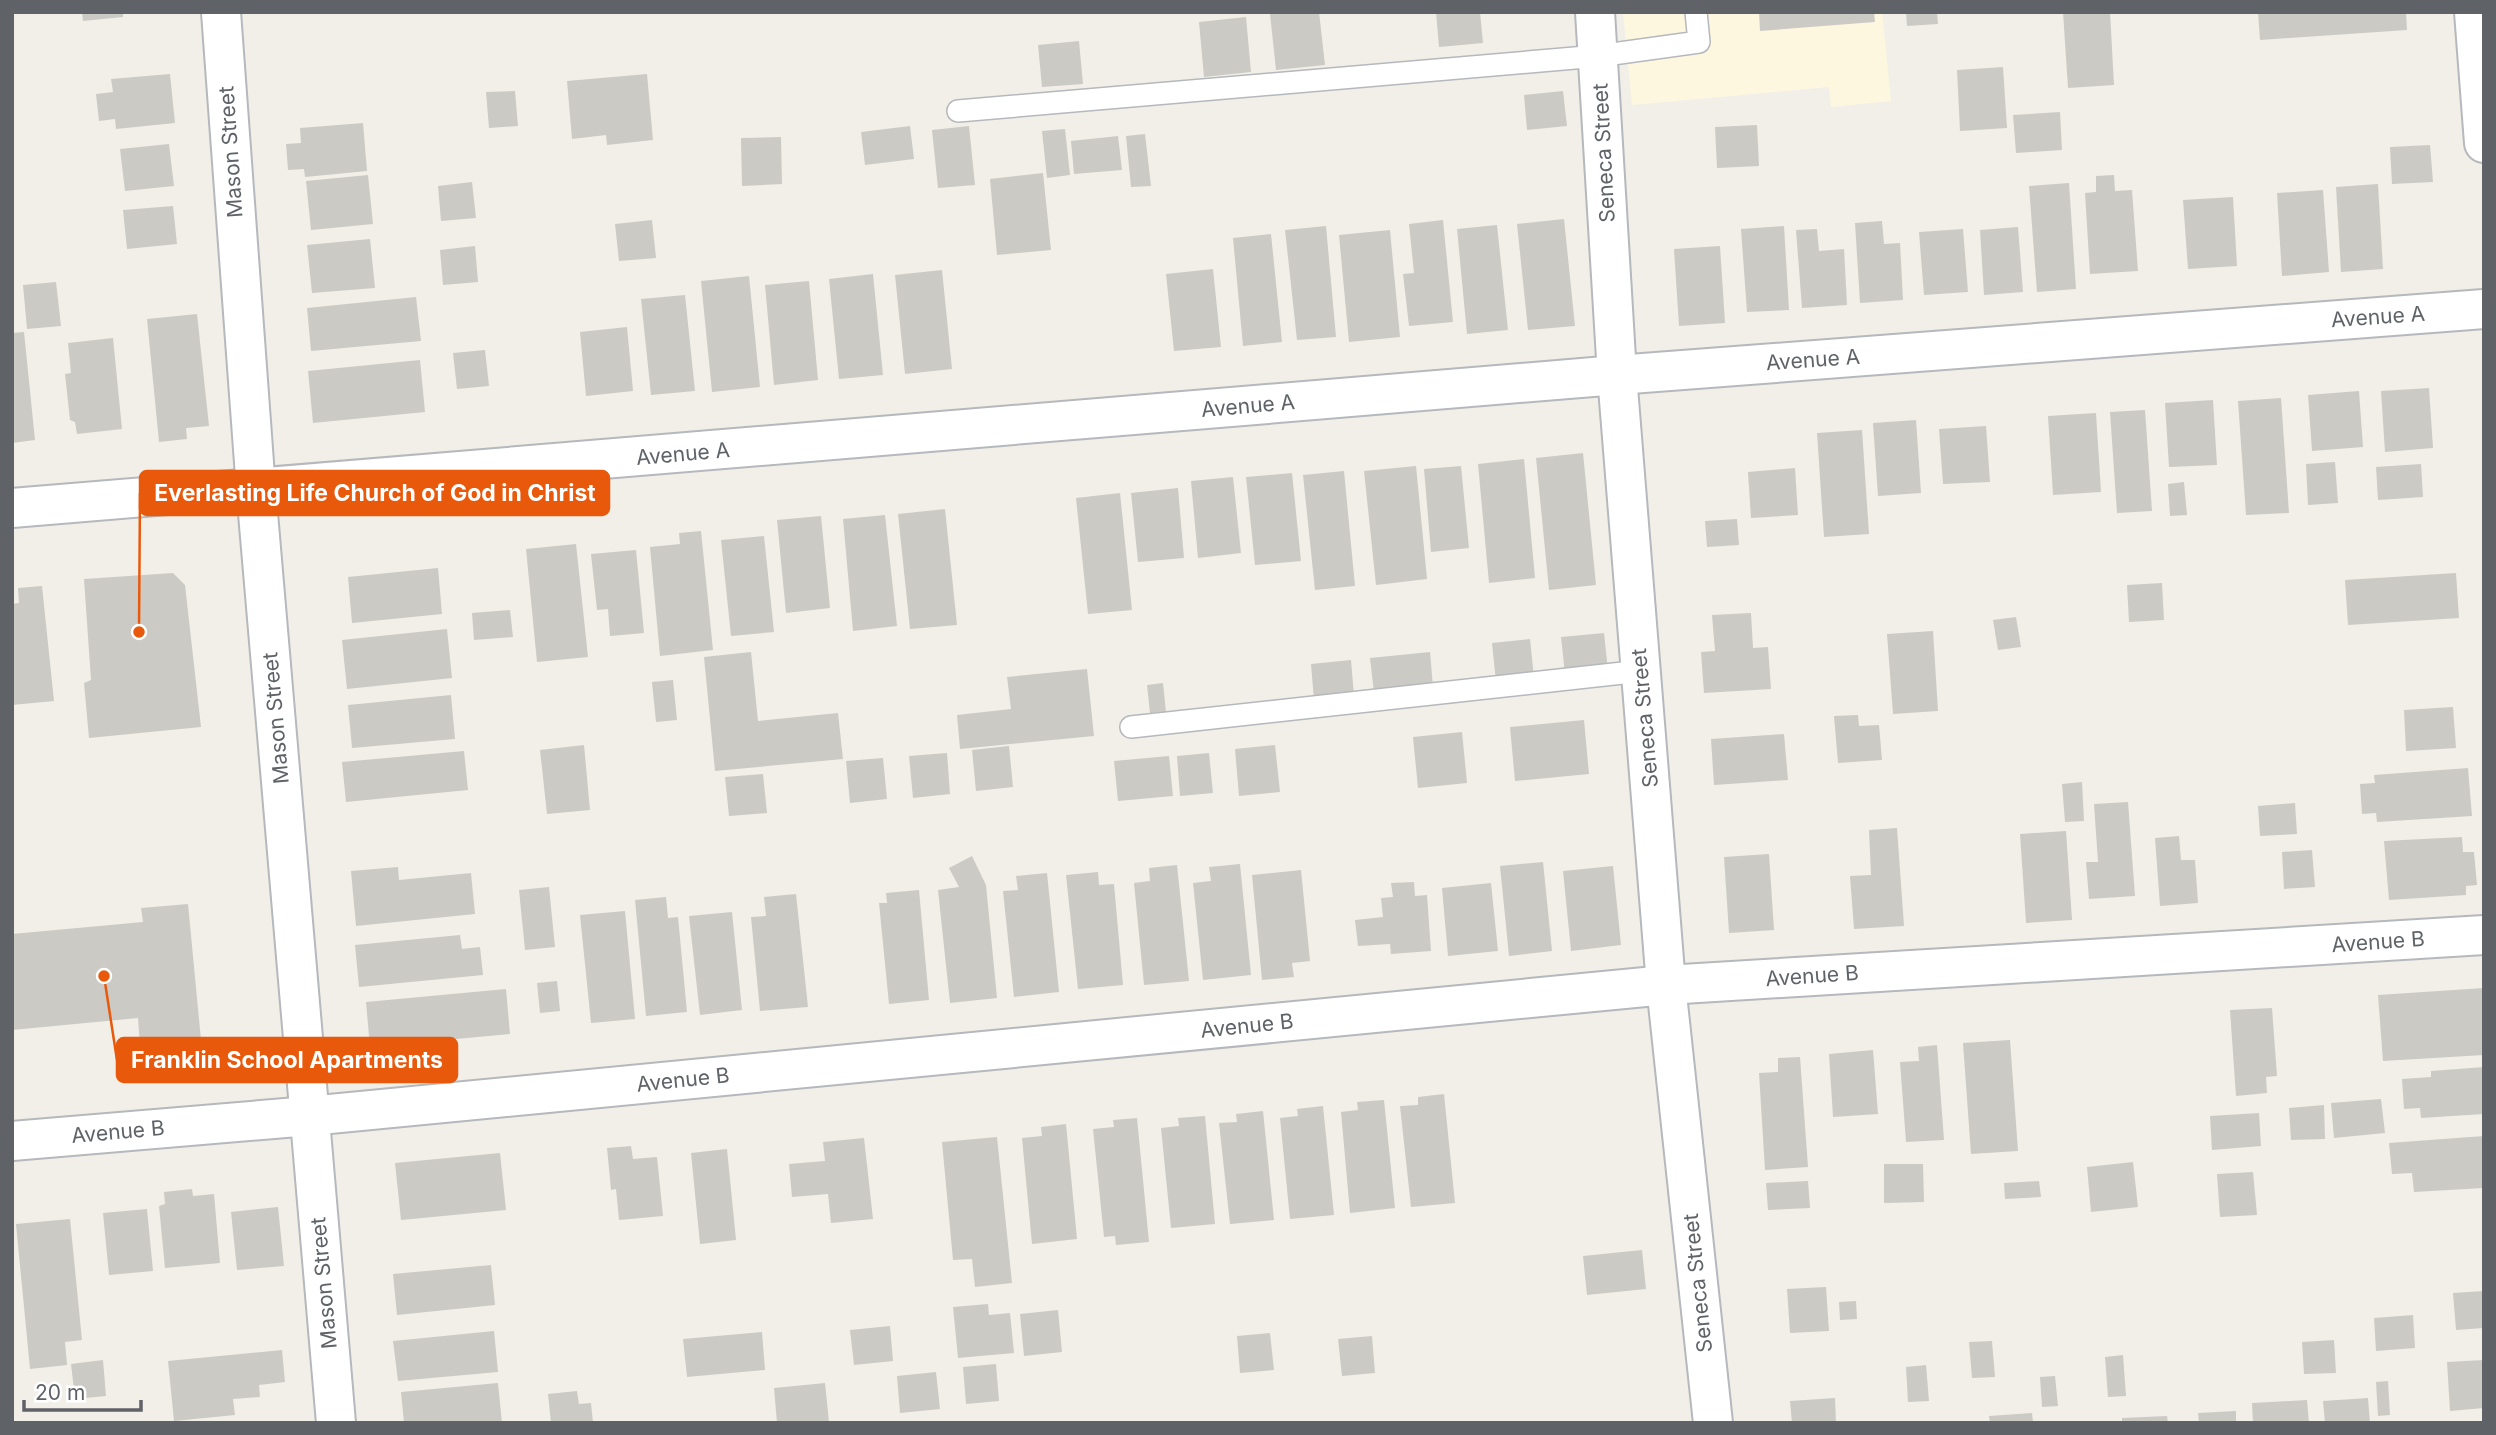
<svg xmlns="http://www.w3.org/2000/svg" width="2496" height="1435" font-family="Inter,sans-serif">
  <style>
    .commercial { fill: #fef7e0 }
    .building { fill: #cccac5 }
    .lines { fill: none; stroke-linecap: round; stroke-linejoin: round }
    .service-casing { stroke: #b5b8bc; stroke-width: 24 }
    .minor-casing { stroke: #b5b8bc; stroke-width: 42 }
    .service { stroke: #fff; stroke-width: 21 }
    .minor { stroke: #fff; stroke-width: 38 }
    .labels { text-anchor: middle; stroke-width: 5; stroke-linejoin: round; paint-order: stroke }
    .street-label { font-size: 21px; fill: #5f6368; stroke: #fff }
    .leader { fill: none; stroke: #e8590c; stroke-width: 2.5 }
    .callout-dot { fill: #e8590c; stroke: #fff; stroke-width: 2.5 }
    .callout { fill: #e8590c; stroke: #e8590c; stroke-width: 2.5 }
    .callout-label { font-size: 23px; text-anchor: middle; font-weight: bold; fill: #fff }
  </style>
  <rect width="100%" height="100%" fill="#f1efe8"/>
  <!-- commercial -->
  <polygon class="commercial" points="1623,12 1882,12 1891,101 1831,107 1829,87 1632,105"/>
  <!-- building -->
  <g class="building">
    <polygon points="82,12 123,12 123,17 83,21"/>
    <polygon points="1284,12 1319,12 1325,65 1276,70 1270,14"/>
    <polygon points="1436,12 1480,12 1483,43 1439,47"/>
    <polygon points="1759,12 1874,12 1875,22 1760,31"/>
    <polygon points="1906,12 1937,12 1938,24 1907,26"/>
    <polygon points="2063,12 2110,12 2114,85 2068,88"/>
    <polygon points="2258,12 2406,12 2407,30 2260,40"/>
    <polygon points="1246,17 1251,72 1204,77 1199,22"/>
    <polygon points="1079,41 1083,84 1042,87 1038,45"/>
    <polygon points="2003,67 2007,128 1960,131 1957,70"/>
    <polygon points="170,74 175,123 116,129 115,119 99,121 96,94 113,92 111,79"/>
    <polygon points="647,74 653,140 607,145 606,135 572,139 567,81"/>
    <polygon points="515,91 518,126 489,128 486,92"/>
    <polygon points="1563,91 1567,126 1527,130 1524,95"/>
    <polygon points="2060,112 2062,150 2016,153 2013,115"/>
    <polygon points="363,123 367,171 305,177 304,169 288,170 286,144 301,143 300,128"/>
    <polygon points="1757,125 1759,166 1717,168 1715,127"/>
    <polygon points="910,126 914,159 865,165 861,132"/>
    <polygon points="969,126 975,185 938,188 932,130"/>
    <polygon points="1065,129 1070,175 1047,178 1042,131"/>
    <polygon points="1145,134 1151,186 1131,187 1126,136"/>
    <polygon points="1118,136 1122,170 1074,174 1071,141"/>
    <polygon points="781,137 782,184 742,186 741,138"/>
    <polygon points="169,144 174,186 125,191 120,149"/>
    <polygon points="2430,145 2433,182 2392,184 2390,147"/>
    <polygon points="1043,173 1051,250 997,255 990,179"/>
    <polygon points="368,175 373,224 311,230 306,181"/>
    <polygon points="2114,175 2115,191 2132,190 2138,271 2090,274 2085,193 2096,192 2096,176"/>
    <polygon points="472,182 476,218 441,221 438,186"/>
    <polygon points="2069,183 2076,289 2037,292 2029,186"/>
    <polygon points="2378,184 2383,269 2341,272 2336,187"/>
    <polygon points="2323,190 2329,272 2282,276 2277,193"/>
    <polygon points="2233,197 2237,266 2188,269 2183,200"/>
    <polygon points="173,206 177,244 127,249 123,210"/>
    <polygon points="1564,219 1575,326 1528,330 1517,224"/>
    <polygon points="652,220 656,258 619,261 615,224"/>
    <polygon points="1443,220 1453,322 1409,326 1403,274 1414,273 1409,224"/>
    <polygon points="1882,221 1884,244 1900,243 1903,300 1860,303 1855,223"/>
    <polygon points="1497,225 1508,330 1467,334 1457,229"/>
    <polygon points="1326,226 1336,337 1297,340 1285,230"/>
    <polygon points="1784,226 1789,310 1747,312 1741,229"/>
    <polygon points="2018,227 2023,292 1984,295 1980,230"/>
    <polygon points="1817,229 1819,251 1844,249 1847,305 1802,308 1796,230"/>
    <polygon points="1963,229 1968,292 1924,295 1919,232"/>
    <polygon points="1390,230 1400,337 1349,342 1339,235"/>
    <polygon points="1271,234 1282,342 1243,346 1233,238"/>
    <polygon points="370,239 375,288 312,293 307,245"/>
    <polygon points="475,246 478,282 443,285 440,250"/>
    <polygon points="1720,246 1725,323 1679,326 1674,249"/>
    <polygon points="1213,269 1221,347 1174,351 1166,274"/>
    <polygon points="942,270 952,369 905,374 895,275"/>
    <polygon points="873,274 883,375 839,379 829,279"/>
    <polygon points="749,276 760,387 712,392 701,281"/>
    <polygon points="809,281 818,380 774,385 765,285"/>
    <polygon points="56,282 61,326 27,329 23,285"/>
    <polygon points="685,295 695,391 651,395 641,299"/>
    <polygon points="416,297 421,341 311,351 307,308"/>
    <polygon points="197,314 209,426 186,428 187,439 159,442 147,319"/>
    <polygon points="627,327 633,391 586,396 580,332"/>
    <polygon points="24,332 35,440 12,443 12,333"/>
    <polygon points="113,338 122,429 77,434 75,422 70,420 65,374 71,373 68,343"/>
    <polygon points="485,350 489,386 457,389 453,353"/>
    <polygon points="420,360 425,412 313,423 308,371"/>
    <polygon points="2429,388 2433,448 2385,452 2381,391"/>
    <polygon points="2359,391 2363,447 2312,451 2308,395"/>
    <polygon points="2281,398 2289,513 2246,515 2238,401"/>
    <polygon points="2213,400 2217,465 2169,467 2165,403"/>
    <polygon points="2145,410 2152,511 2117,513 2110,412"/>
    <polygon points="2096,413 2101,492 2053,495 2048,416"/>
    <polygon points="1916,420 1921,493 1878,496 1873,423"/>
    <polygon points="1986,426 1990,482 1943,484 1939,429"/>
    <polygon points="1862,430 1869,534 1824,537 1817,433"/>
    <polygon points="1583,453 1596,585 1549,590 1536,458"/>
    <polygon points="1524,459 1535,578 1489,583 1478,464"/>
    <polygon points="2335,462 2338,503 2308,505 2306,464"/>
    <polygon points="2421,464 2423,497 2378,500 2376,467"/>
    <polygon points="1416,466 1427,579 1376,585 1364,471"/>
    <polygon points="1461,466 1469,548 1431,552 1424,469"/>
    <polygon points="1795,468 1798,515 1751,518 1748,472"/>
    <polygon points="1344,471 1355,586 1315,590 1303,475"/>
    <polygon points="1292,473 1301,561 1255,565 1246,477"/>
    <polygon points="1233,477 1241,553 1198,558 1191,481"/>
    <polygon points="2184,482 2187,515 2170,516 2168,484"/>
    <polygon points="1178,488 1184,558 1138,562 1131,493"/>
    <polygon points="1120,493 1132,610 1088,614 1076,498"/>
    <polygon points="945,509 957,625 910,629 898,514"/>
    <polygon points="885,515 897,626 853,631 843,519"/>
    <polygon points="821,516 830,608 786,613 777,520"/>
    <polygon points="1737,519 1739,545 1707,547 1705,521"/>
    <polygon points="701,531 713,650 660,656 650,547 680,544 679,533"/>
    <polygon points="764,536 774,632 731,636 721,540"/>
    <polygon points="576,544 588,657 537,662 526,549"/>
    <polygon points="636,550 644,633 610,636 608,609 597,610 591,554"/>
    <polygon points="438,568 442,614 352,623 348,577"/>
    <polygon points="173,573 185,585 201,727 89,738 84,683 91,680 84,579"/>
    <polygon points="2456,573 2459,618 2348,625 2345,580"/>
    <polygon points="2162,583 2164,620 2129,622 2127,585"/>
    <polygon points="42,586 54,701 12,705 12,604 19,603 18,588"/>
    <polygon points="510,610 513,637 474,640 472,613"/>
    <polygon points="1751,613 1753,648 1768,647 1771,689 1704,693 1701,652 1715,651 1712,615"/>
    <polygon points="2016,617 2021,647 1998,650 1993,620"/>
    <polygon points="447,629 452,678 347,689 342,640"/>
    <polygon points="1933,631 1938,711 1893,714 1887,634"/>
    <polygon points="1604,633 1608,670 1565,674 1561,637"/>
    <polygon points="1530,639 1534,678 1496,682 1492,643"/>
    <polygon points="751,652 758,721 838,713 843,759 715,771 704,657"/>
    <polygon points="1430,652 1433,687 1374,693 1370,658"/>
    <polygon points="1351,660 1354,696 1314,700 1311,664"/>
    <polygon points="1087,669 1094,736 960,749 957,715 1011,709 1007,677"/>
    <polygon points="673,680 677,720 656,722 652,682"/>
    <polygon points="1163,683 1166,712 1150,713 1147,685"/>
    <polygon points="451,695 455,739 352,748 348,705"/>
    <polygon points="2453,707 2456,748 2406,751 2404,710"/>
    <polygon points="1858,715 1859,726 1879,725 1882,760 1838,763 1834,716"/>
    <polygon points="1584,720 1589,774 1515,781 1510,727"/>
    <polygon points="1462,732 1467,783 1418,788 1413,737"/>
    <polygon points="1784,734 1788,780 1714,785 1711,739"/>
    <polygon points="584,745 590,810 547,814 540,750"/>
    <polygon points="1275,745 1280,792 1239,796 1235,749"/>
    <polygon points="1009,746 1013,787 976,791 972,750"/>
    <polygon points="464,751 468,790 346,802 342,762"/>
    <polygon points="947,753 950,794 913,798 909,756"/>
    <polygon points="1209,753 1213,793 1180,796 1177,756"/>
    <polygon points="1169,756 1173,796 1118,801 1114,761"/>
    <polygon points="883,758 887,799 850,803 846,761"/>
    <polygon points="2468,768 2472,816 2377,822 2376,813 2362,814 2360,784 2375,783 2374,775"/>
    <polygon points="763,774 767,813 729,816 725,777"/>
    <polygon points="2082,782 2084,821 2065,822 2062,784"/>
    <polygon points="2128,802 2135,896 2089,899 2086,862 2098,862 2094,804"/>
    <polygon points="2295,803 2297,834 2260,836 2258,806"/>
    <polygon points="1897,828 1904,926 1854,929 1850,876 1871,875 1869,830"/>
    <polygon points="2066,831 2072,920 2026,923 2020,834"/>
    <polygon points="2179,836 2181,860 2195,860 2198,903 2160,906 2155,838"/>
    <polygon points="2462,837 2463,852 2474,852 2477,885 2466,886 2466,895 2389,900 2384,841"/>
    <polygon points="2312,850 2315,887 2284,889 2282,852"/>
    <polygon points="1769,854 1774,930 1729,933 1724,857"/>
    <polygon points="972,856 986,885 997,998 950,1003 938,890 959,887 949,868"/>
    <polygon points="1543,862 1552,951 1509,956 1500,866"/>
    <polygon points="1240,864 1251,975 1203,980 1193,883 1211,881 1209,867"/>
    <polygon points="1177,865 1189,981 1144,985 1134,883 1150,881 1149,868"/>
    <polygon points="1613,866 1621,945 1571,951 1563,871"/>
    <polygon points="398,867 399,880 471,873 475,914 356,926 351,871"/>
    <polygon points="1301,870 1310,961 1292,963 1294,977 1262,980 1252,875"/>
    <polygon points="1098,872 1099,885 1114,884 1123,985 1078,989 1066,875"/>
    <polygon points="1047,873 1059,992 1014,997 1003,891 1018,890 1016,876"/>
    <polygon points="1414,882 1415,896 1427,895 1431,951 1391,954 1390,944 1358,946 1355,920 1383,917 1381,898 1393,897 1391,883"/>
    <polygon points="1491,883 1498,951 1448,956 1442,888"/>
    <polygon points="549,887 555,947 525,950 519,890"/>
    <polygon points="919,890 929,1000 889,1004 879,903 887,903 886,893"/>
    <polygon points="796,894 808,1007 760,1011 751,917 766,916 764,897"/>
    <polygon points="666,897 668,918 678,917 687,1012 646,1016 635,900"/>
    <polygon points="188,904 201,1040 140,1046 138,1018 12,1030 12,934 143,922 141,908"/>
    <polygon points="625,911 635,1019 591,1023 580,915"/>
    <polygon points="732,912 742,1010 700,1015 689,916"/>
    <polygon points="460,935 462,949 480,947 483,975 359,987 355,945"/>
    <polygon points="557,981 560,1011 540,1013 537,983"/>
    <polygon points="2484,988 2484,1055 2383,1061 2378,995"/>
    <polygon points="506,989 510,1034 370,1047 366,1002"/>
    <polygon points="2272,1008 2277,1076 2266,1077 2267,1093 2236,1096 2230,1010"/>
    <polygon points="2010,1040 2018,1151 1971,1154 1963,1043"/>
    <polygon points="1937,1045 1944,1140 1906,1142 1900,1062 1919,1061 1918,1047"/>
    <polygon points="1873,1050 1878,1114 1833,1117 1829,1054"/>
    <polygon points="1800,1057 1808,1167 1765,1170 1759,1073 1778,1072 1778,1058"/>
    <polygon points="2484,1067 2484,1114 2421,1118 2420,1108 2404,1109 2402,1079 2431,1077 2431,1071"/>
    <polygon points="1444,1094 1455,1203 1411,1207 1400,1106 1418,1105 1418,1097"/>
    <polygon points="2381,1099 2385,1133 2334,1138 2331,1103"/>
    <polygon points="1384,1100 1395,1208 1350,1213 1341,1112 1358,1110 1357,1102"/>
    <polygon points="2324,1105 2325,1139 2291,1140 2289,1108"/>
    <polygon points="1323,1106 1334,1215 1290,1219 1280,1118 1298,1116 1297,1109"/>
    <polygon points="1263,1111 1274,1220 1230,1224 1219,1123 1237,1122 1236,1114"/>
    <polygon points="2259,1113 2261,1146 2212,1150 2210,1116"/>
    <polygon points="1205,1116 1215,1224 1171,1228 1161,1128 1179,1126 1178,1118"/>
    <polygon points="1137,1118 1149,1242 1116,1245 1115,1236 1104,1237 1093,1129 1114,1127 1113,1120"/>
    <polygon points="1066,1124 1077,1239 1032,1244 1022,1138 1042,1136 1041,1127"/>
    <polygon points="2484,1136 2484,1188 2414,1192 2412,1173 2392,1174 2389,1143"/>
    <polygon points="997,1137 1012,1283 975,1287 972,1259 953,1260 942,1142"/>
    <polygon points="864,1138 873,1219 831,1223 828,1194 792,1197 789,1164 825,1161 823,1142"/>
    <polygon points="631,1146 633,1159 657,1157 663,1216 619,1220 616,1189 611,1190 607,1148"/>
    <polygon points="727,1149 736,1240 700,1244 691,1153"/>
    <polygon points="500,1153 506,1210 401,1220 395,1163"/>
    <polygon points="2133,1162 2138,1207 2091,1212 2087,1167"/>
    <polygon points="1884,1164 1923,1164 1924,1202 1884,1203"/>
    <polygon points="2253,1172 2257,1215 2220,1217 2217,1174"/>
    <polygon points="1808,1181 1810,1208 1768,1210 1766,1183"/>
    <polygon points="2039,1181 2041,1197 2005,1199 2004,1183"/>
    <polygon points="192,1189 193,1196 214,1194 220,1263 165,1268 159,1206 165,1204 164,1192"/>
    <polygon points="278,1207 284,1266 237,1270 231,1212"/>
    <polygon points="147,1209 153,1271 109,1275 103,1213"/>
    <polygon points="70,1219 82,1340 65,1342 67,1365 30,1369 16,1224"/>
    <polygon points="1642,1250 1646,1289 1587,1295 1583,1256"/>
    <polygon points="491,1265 495,1305 397,1315 393,1274"/>
    <polygon points="1826,1287 1829,1331 1790,1333 1787,1289"/>
    <polygon points="2484,1291 2484,1328 2456,1330 2453,1293"/>
    <polygon points="1856,1301 1857,1319 1840,1320 1839,1302"/>
    <polygon points="988,1304 989,1315 1010,1313 1014,1353 958,1358 953,1307"/>
    <polygon points="1058,1310 1062,1352 1024,1356 1020,1314"/>
    <polygon points="2413,1315 2415,1348 2376,1351 2374,1318"/>
    <polygon points="890,1326 893,1361 854,1365 850,1330"/>
    <polygon points="494,1331 498,1372 398,1381 393,1341"/>
    <polygon points="762,1332 765,1370 687,1377 683,1339"/>
    <polygon points="1270,1333 1274,1370 1240,1373 1237,1336"/>
    <polygon points="1372,1336 1375,1373 1342,1376 1338,1339"/>
    <polygon points="2334,1340 2336,1373 2304,1374 2302,1342"/>
    <polygon points="1992,1341 1995,1377 1972,1378 1969,1342"/>
    <polygon points="282,1350 285,1382 259,1385 260,1397 233,1399 235,1415 174,1421 168,1361"/>
    <polygon points="2123,1355 2126,1396 2108,1397 2105,1357"/>
    <polygon points="103,1360 106,1396 75,1399 71,1364"/>
    <polygon points="2484,1360 2484,1408 2450,1411 2447,1362"/>
    <polygon points="996,1364 999,1401 966,1404 963,1367"/>
    <polygon points="1926,1365 1929,1401 1908,1402 1906,1367"/>
    <polygon points="936,1372 940,1409 900,1413 897,1376"/>
    <polygon points="2055,1376 2058,1406 2042,1407 2040,1377"/>
    <polygon points="2388,1381 2390,1415 2378,1416 2376,1382"/>
    <polygon points="498,1383 502,1423 404,1423 401,1392"/>
    <polygon points="825,1383 829,1422 777,1423 774,1388"/>
    <polygon points="577,1391 579,1404 591,1403 593,1423 551,1423 548,1394"/>
    <polygon points="1835,1398 1836,1423 1792,1423 1790,1401"/>
    <polygon points="2368,1398 2370,1423 2325,1423 2323,1401"/>
    <polygon points="2307,1400 2309,1423 2253,1423 2252,1403"/>
    <polygon points="2236,1411 2236,1423 2199,1423 2198,1413"/>
    <polygon points="2032,1413 2033,1423 1990,1423 1989,1416"/>
    <polygon points="2167,1416 2168,1423 2122,1423 2122,1418"/>
  </g>
  <g class="lines">
    <defs>
      <g id="service">
        <polyline points="958,111 1598,56 1699,42 1696,12"/>
        <polyline points="1131,727 1641,671"/>
      </g>
      <g id="minor">
        <polyline points="221,12 256,490 336,1423"/>
        <polyline points="1595,12 1617,375 1666,985 1713,1423"/>
        <polyline points="2474,12 2484,143"/>
        <polyline points="12,508 1617,375 2484,309"/>
        <polyline points="12,1141 309,1116 1666,985 2484,935"/>
      </g>
    </defs>
    <!-- service casing -->
    <use href="#service" class="service-casing"/>
    <!-- minor casing -->
    <use href="#minor" class="minor-casing"/>
    <!-- service -->
    <use href="#service" class="service"/>
    <!-- minor -->
    <use href="#minor" class="minor"/>
  </g>
  <g class="labels">
    <!-- street labels -->
    <g class="street-label">
      <text transform="translate(231 152) rotate(-94)" y="7">Mason Street</text>
      <text transform="translate(1604 153) rotate(-93)" y="7">Seneca Street</text>
      <text transform="translate(2378 317) rotate(-4)" y="7">Avenue A</text>
      <text transform="translate(1813 360) rotate(-4)" y="7">Avenue A</text>
      <text transform="translate(1248 406) rotate(-5)" y="7">Avenue A</text>
      <text transform="translate(683 454) rotate(-5)" y="7">Avenue A</text>
      <text transform="translate(276 718) rotate(-95)" y="7">Mason Street</text>
      <text transform="translate(1645 718) rotate(-95)" y="7">Seneca Street</text>
      <text transform="translate(2378 942) rotate(-4)" y="7">Avenue B</text>
      <text transform="translate(1812 976) rotate(-4)" y="7">Avenue B</text>
      <text transform="translate(1247 1026) rotate(-6)" y="7">Avenue B</text>
      <text transform="translate(683 1080) rotate(-6)" y="7">Avenue B</text>
      <text transform="translate(118 1132) rotate(-5)" y="7">Avenue B</text>
      <text transform="translate(324 1283) rotate(-95)" y="7">Mason Street</text>
      <text transform="translate(1698 1283) rotate(-96)" y="7">Seneca Street</text>
    </g>
  </g>
  <!-- callouts -->
  <path class="leader" d="M139 632L140 493M104 976L117 1060"/>
  <g class="callout-dot">
    <circle cx="139" cy="632" r="7"/>
    <circle cx="104" cy="976" r="7"/>
  </g>
  <g class="callout">
    <rect x="140" y="471" width="469" height="44" rx="7"/>
    <rect x="117" y="1038" width="340" height="44" rx="7"/>
  </g>
  <g class="callout-label">
    <text x="375" y="501">Everlasting Life Church of God in Christ</text>
    <text x="287" y="1068">Franklin School Apartments</text>
  </g>
  <!-- border -->
  <rect width="2496" height="1435" fill="none" stroke="#5f6368" stroke-width="28"/>
  <!-- scale -->
  <path d="M24 1400v10h117v-10" fill="none" stroke="#5f6368" stroke-width="3.5"/>
  <text x="35" y="1400" font-size="21" fill="#5f6368" stroke="#ffffff" stroke-width="5" paint-order="stroke">20 m</text>
</svg>
